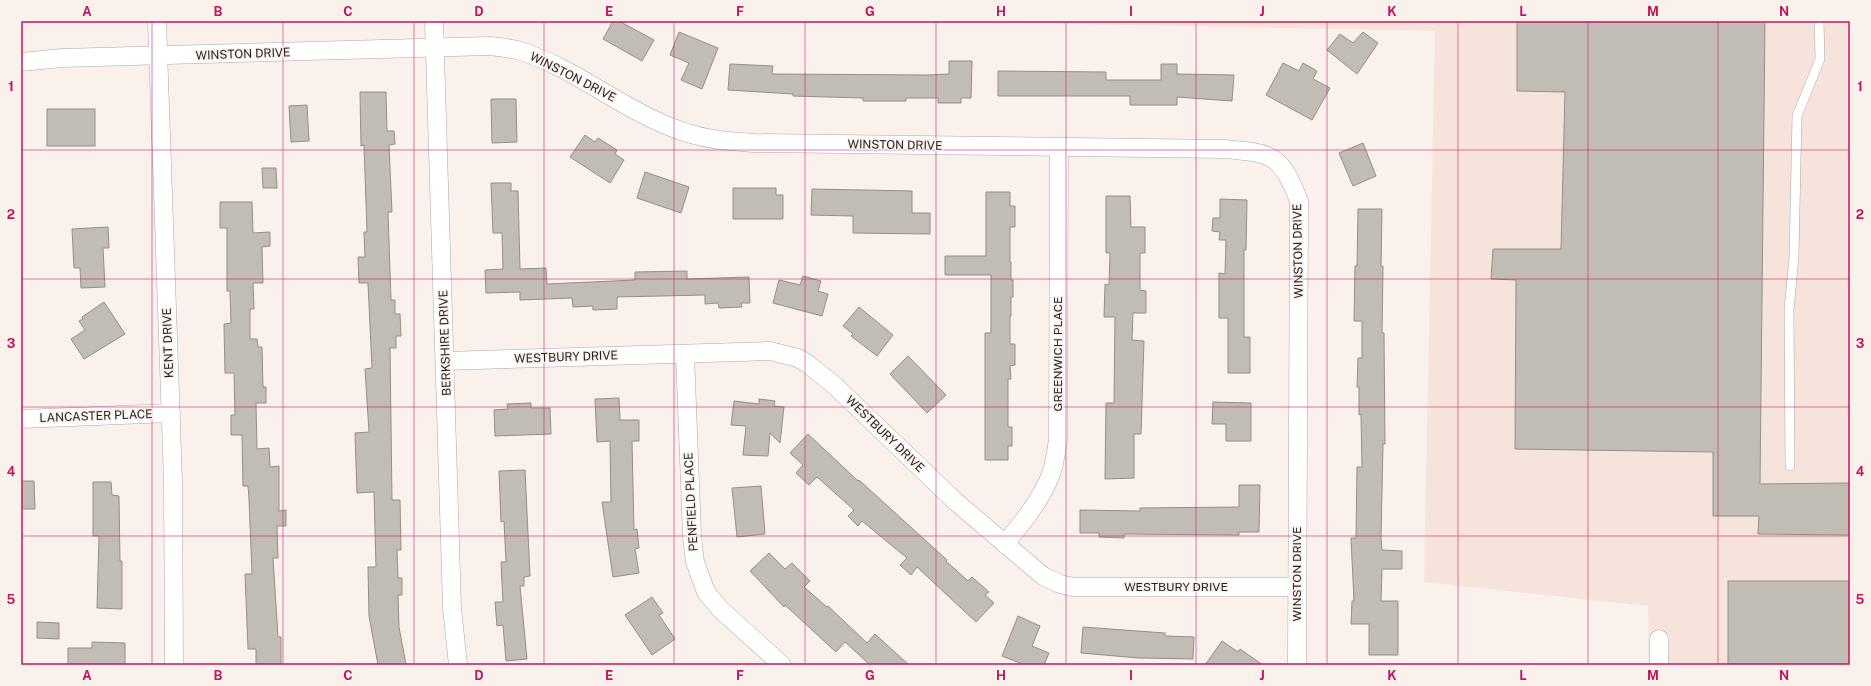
<svg xmlns="http://www.w3.org/2000/svg" width="1871" height="686" font-family="'Public Sans',sans-serif">
  <style>
    .built { fill: #f6e4dc }
    .building { fill: #c1bcb4; stroke: #948f87 }
    .lines { fill: none; stroke-linecap: round; stroke-linejoin: round }
    .service-casing { stroke: #b0a6a2; stroke-width: 10 }
    .minor-casing { stroke: #b0a6a2; stroke-width: 19 }
    .service { stroke: #fff; stroke-width: 9 }
    .minor { stroke: #fff; stroke-width: 18 }
    .grid { fill: none; stroke: #c2185b; stroke-width: 1; stroke-opacity: 0.55 }
    .labels { text-anchor: middle; stroke-width: 3; stroke-linejoin: round; paint-order: stroke }
    .street-label { font-size: 12px; fill: #231f1e; stroke: #faf0ec }
    .neatline { fill: none; stroke: #c2185b; stroke-width: 1.5 }
    .grid-label { font-size: 13px; text-anchor: middle; font-weight: bold; fill: #c2185b }
  </style>
  <rect width="100%" height="100%" fill="#faf0ec"/>
  <!-- built -->
  <polygon class="built" points="922,21 1850,21 1850,665 1649,665 1648,606 1424,582 1435,31"/>
  <!-- building -->
  <g class="building">
    <polygon points="613,21 619,21 654,40 642,61 603,39"/>
    <polygon points="1517,21 1765,21 1760,484 1850,483 1850,535 1758,534 1759,516 1713,516 1713,452 1515,449 1516,280 1491,279 1493,249 1561,249 1565,92 1517,91"/>
    <polygon points="679,32 718,48 702,89 681,80 689,63 670,55"/>
    <polygon points="1363,32 1378,43 1357,74 1327,50 1340,34 1353,43"/>
    <polygon points="949,61 972,61 971,98 961,98 961,103 938,103 938,98 906,98 906,101 863,101 863,98 793,96 793,94 728,90 730,64 773,66 772,74 927,75 949,74"/>
    <polygon points="1283,63 1299,71 1303,63 1317,71 1313,79 1330,88 1312,120 1266,95"/>
    <polygon points="1161,64 1177,64 1177,74 1234,75 1232,101 1177,97 1177,105 1130,105 1130,96 998,96 998,71 1106,72 1106,80 1161,80"/>
    <polygon points="360,92 386,92 387,131 394,131 395,144 389,145 392,212 388,212 391,300 395,300 395,314 400,314 401,336 396,336 396,348 390,348 392,500 400,500 401,550 397,550 398,578 402,578 402,595 398,595 399,627 406,665 378,665 369,616 368,567 376,567 374,492 357,493 355,433 369,432 365,369 372,368 368,283 359,283 358,257 365,257 364,232 367,232 364,145 361,146"/>
    <polygon points="491,99 516,99 517,142 492,143"/>
    <polygon points="307,105 309,141 291,142 289,106"/>
    <rect x="47" y="109" width="48" height="37"/>
    <polygon points="585,135 595,142 598,138 617,150 615,154 624,160 610,183 570,157"/>
    <polygon points="1363,143 1376,176 1353,186 1339,153"/>
    <polygon points="262,168 276,168 277,188 263,188"/>
    <polygon points="645,172 689,187 681,213 637,198"/>
    <polygon points="491,183 511,183 511,191 518,191 520,269 546,268 547,284 635,280 635,272 687,271 687,279 749,277 750,303 741,303 742,307 719,308 718,303 705,304 705,295 617,297 617,309 593,310 593,306 573,307 572,298 520,300 520,292 486,293 485,270 503,269 502,233 493,233"/>
    <polygon points="733,188 776,188 776,195 783,195 783,219 733,219"/>
    <polygon points="812,189 912,191 912,213 930,213 930,234 853,233 853,216 811,215"/>
    <polygon points="986,192 1010,192 1010,206 1015,206 1015,227 1010,227 1010,262 1011,262 1011,280 1013,280 1013,297 1011,297 1011,316 1010,316 1010,344 1015,344 1015,365 1010,366 1011,379 1008,379 1008,427 1012,427 1012,446 1008,446 1008,460 985,460 985,333 991,333 991,275 945,275 945,256 986,256"/>
    <polygon points="1106,196 1130,196 1131,227 1145,227 1145,253 1140,253 1140,290 1146,291 1146,313 1133,313 1132,340 1144,341 1141,434 1134,434 1134,478 1105,479 1106,403 1114,403 1115,317 1104,317 1105,284 1109,285 1110,253 1106,253"/>
    <polygon points="1220,199 1247,200 1246,250 1244,250 1244,337 1250,337 1250,373 1228,373 1228,318 1219,318 1219,273 1225,274 1226,240 1219,240 1220,232 1212,231 1213,218 1220,218"/>
    <polygon points="220,202 252,202 253,233 270,232 270,246 262,247 263,283 253,283 254,309 250,309 250,339 257,339 258,347 262,347 263,387 266,387 266,403 256,403 257,449 269,448 270,467 279,466 279,511 286,510 286,526 277,526 278,558 273,558 278,637 281,637 281,665 256,665 256,649 248,649 245,574 252,574 249,499 248,486 243,486 242,435 231,435 231,415 235,415 234,373 225,373 224,324 231,323 230,291 227,291 227,228 220,228"/>
    <polygon points="1358,209 1382,209 1381,266 1383,266 1382,333 1384,333 1385,444 1383,444 1381,538 1382,550 1402,551 1402,569 1382,569 1381,601 1398,601 1398,655 1369,655 1369,624 1351,624 1352,601 1354,601 1351,538 1356,538 1357,467 1362,467 1361,414 1359,415 1359,387 1357,387 1358,358 1362,358 1362,321 1354,321 1355,266 1357,266"/>
    <polygon points="108,227 109,248 103,248 105,287 81,288 80,268 74,268 72,229"/>
    <polygon points="803,276 821,281 818,291 828,294 822,316 773,303 779,280 800,285"/>
    <polygon points="104,302 125,334 84,359 71,339 85,330 79,321 83,319 82,317"/>
    <polygon points="859,307 893,335 877,356 851,336 853,334 843,326"/>
    <polygon points="908,356 946,395 927,413 890,374"/>
    <polygon points="619,398 620,420 639,420 639,441 632,441 634,530 637,529 639,548 635,549 639,573 613,577 602,502 611,502 610,441 597,442 595,399"/>
    <polygon points="759,399 775,401 774,406 784,407 780,443 770,433 768,456 743,455 746,426 731,425 734,401 759,404"/>
    <polygon points="1213,402 1251,403 1251,441 1226,441 1226,424 1212,424"/>
    <polygon points="531,403 531,408 550,408 551,434 495,436 494,410 508,409 507,404"/>
    <polygon points="808,434 858,481 859,480 947,560 946,561 968,581 972,577 989,592 985,595 994,603 976,622 917,567 911,575 900,565 907,558 862,521 858,526 848,516 854,510 817,477 809,485 796,473 803,465 790,453"/>
    <polygon points="525,470 530,576 524,577 524,586 520,586 527,659 506,661 503,625 497,626 495,602 503,602 501,562 506,562 504,521 501,522 499,471"/>
    <polygon points="21,481 34,481 35,509 21,509"/>
    <polygon points="93,482 111,482 112,495 119,496 120,561 122,561 122,609 97,608 99,536 93,536"/>
    <polygon points="1239,485 1260,485 1259,532 1239,532 1239,535 1124,534 1124,538 1099,537 1099,533 1080,533 1080,510 1140,511 1140,508 1239,507"/>
    <polygon points="761,486 765,534 737,537 732,488"/>
    <polygon points="769,553 785,569 792,563 810,581 804,587 827,607 828,606 867,643 875,634 909,665 870,665 845,642 836,652 785,605 784,607 750,571"/>
    <rect x="1728" y="581" width="122" height="84"/>
    <polygon points="652,597 663,613 659,615 675,639 652,655 625,615"/>
    <polygon points="1018,616 1040,626 1032,646 1049,653 1044,665 1025,665 1002,656"/>
    <polygon points="37,622 59,623 59,639 37,638"/>
    <polygon points="1083,627 1165,633 1165,636 1194,637 1193,659 1139,658 1081,653"/>
    <polygon points="1222,641 1238,652 1240,649 1263,665 1205,665"/>
    <polygon points="92,642 125,643 125,665 68,665 68,648 92,648"/>
  </g>
  <g class="lines">
    <defs>
      <polyline id="service" points="1790,466 1789,310 1794,257 1797,116 1820,59 1819,21"/>
      <g id="minor">
        <polyline points="157,21 173,481 174,665"/>
        <polyline points="434,21 452,608 458,665"/>
        <path d="M21,62L62,58L490,46C499,47 509,48 517,50C578,68 627,115 688,133C709,140 731,141 754,143L1224,149C1272,153 1281,154 1299,201L1297,665"/>
        <polyline points="685,354 692,536 695,562 706,592 720,609 782,665"/>
        <polyline points="446,361 770,351 798,358 808,364 835,386 956,502 1043,576 1060,584 1073,587 1297,587"/>
        <polyline points="21,419 171,413"/>
        <path d="M1005,544C1023,522 1041,500 1051,474C1055,463 1056,451 1058,440L1059,148"/>
        <polyline points="1659,639 1659,665"/>
      </g>
    </defs>
    <!-- service casing -->
    <use href="#service" class="service-casing"/>
    <!-- minor casing -->
    <use href="#minor" class="minor-casing"/>
    <!-- service -->
    <use href="#service" class="service"/>
    <!-- minor -->
    <use href="#minor" class="minor"/>
  </g>
  <!-- grid -->
  <path class="grid" d="M152,21V665M283,21V665M414,21V665M544,21V665M674,21V665M805,21V665M936,21V665M1066,21V665M1196,21V665M1327,21V665M1458,21V665M1588,21V665M1718,21V665M21,150H1850M21,279H1850M21,407H1850M21,536H1850"/>
  <g class="labels">
    <!-- street labels -->
    <g class="street-label">
      <text transform="translate(243 54) rotate(-2)" y="4">WINSTON DRIVE</text>
      <text transform="translate(573 77) rotate(27)" y="4">WINSTON DRIVE</text>
      <text transform="translate(895 145) rotate(1)" y="4">WINSTON DRIVE</text>
      <text transform="translate(1298 251) rotate(-91)" y="4">WINSTON DRIVE</text>
      <text transform="translate(168 343) rotate(-92)" y="4">KENT DRIVE</text>
      <text transform="translate(445 343) rotate(-92)" y="4">BERKSHIRE DRIVE</text>
      <text transform="translate(1058 354) rotate(-90)" y="4">GREENWICH PLACE</text>
      <text transform="translate(566 357) rotate(-2)" y="4">WESTBURY DRIVE</text>
      <text transform="translate(96 416) rotate(-2)" y="4">LANCASTER PLACE</text>
      <text transform="translate(885 434) rotate(44)" y="4">WESTBURY DRIVE</text>
      <text transform="translate(691 502) rotate(-93)" y="4">PENFIELD PLACE</text>
      <text transform="translate(1297 574) rotate(-90)" y="4">WINSTON DRIVE</text>
      <text x="1176" y="591">WESTBURY DRIVE</text>
    </g>
  </g>
  <!-- border -->
  <rect width="1871" height="686" fill="none" stroke="#faf0ec" stroke-width="44"/>
  <rect x="22" y="22" width="1827" height="642" class="neatline"/>
  <g class="grid-label">
    <text x="87" y="16">A</text>
    <text x="218" y="16">B</text>
    <text x="348" y="16">C</text>
    <text x="479" y="16">D</text>
    <text x="609" y="16">E</text>
    <text x="740" y="16">F</text>
    <text x="870" y="16">G</text>
    <text x="1001" y="16">H</text>
    <text x="1131" y="16">I</text>
    <text x="1262" y="16">J</text>
    <text x="1392" y="16">K</text>
    <text x="1523" y="16">L</text>
    <text x="1653" y="16">M</text>
    <text x="1784" y="16">N</text>
    <text x="11" y="91">1</text>
    <text x="1860" y="91">1</text>
    <text x="11" y="219">2</text>
    <text x="1860" y="219">2</text>
    <text x="11" y="348">3</text>
    <text x="1860" y="348">3</text>
    <text x="11" y="476">4</text>
    <text x="1860" y="476">4</text>
    <text x="11" y="604">5</text>
    <text x="1860" y="604">5</text>
    <text x="87" y="680">A</text>
    <text x="218" y="680">B</text>
    <text x="348" y="680">C</text>
    <text x="479" y="680">D</text>
    <text x="609" y="680">E</text>
    <text x="740" y="680">F</text>
    <text x="870" y="680">G</text>
    <text x="1001" y="680">H</text>
    <text x="1131" y="680">I</text>
    <text x="1262" y="680">J</text>
    <text x="1392" y="680">K</text>
    <text x="1523" y="680">L</text>
    <text x="1653" y="680">M</text>
    <text x="1784" y="680">N</text>
  </g>
</svg>
